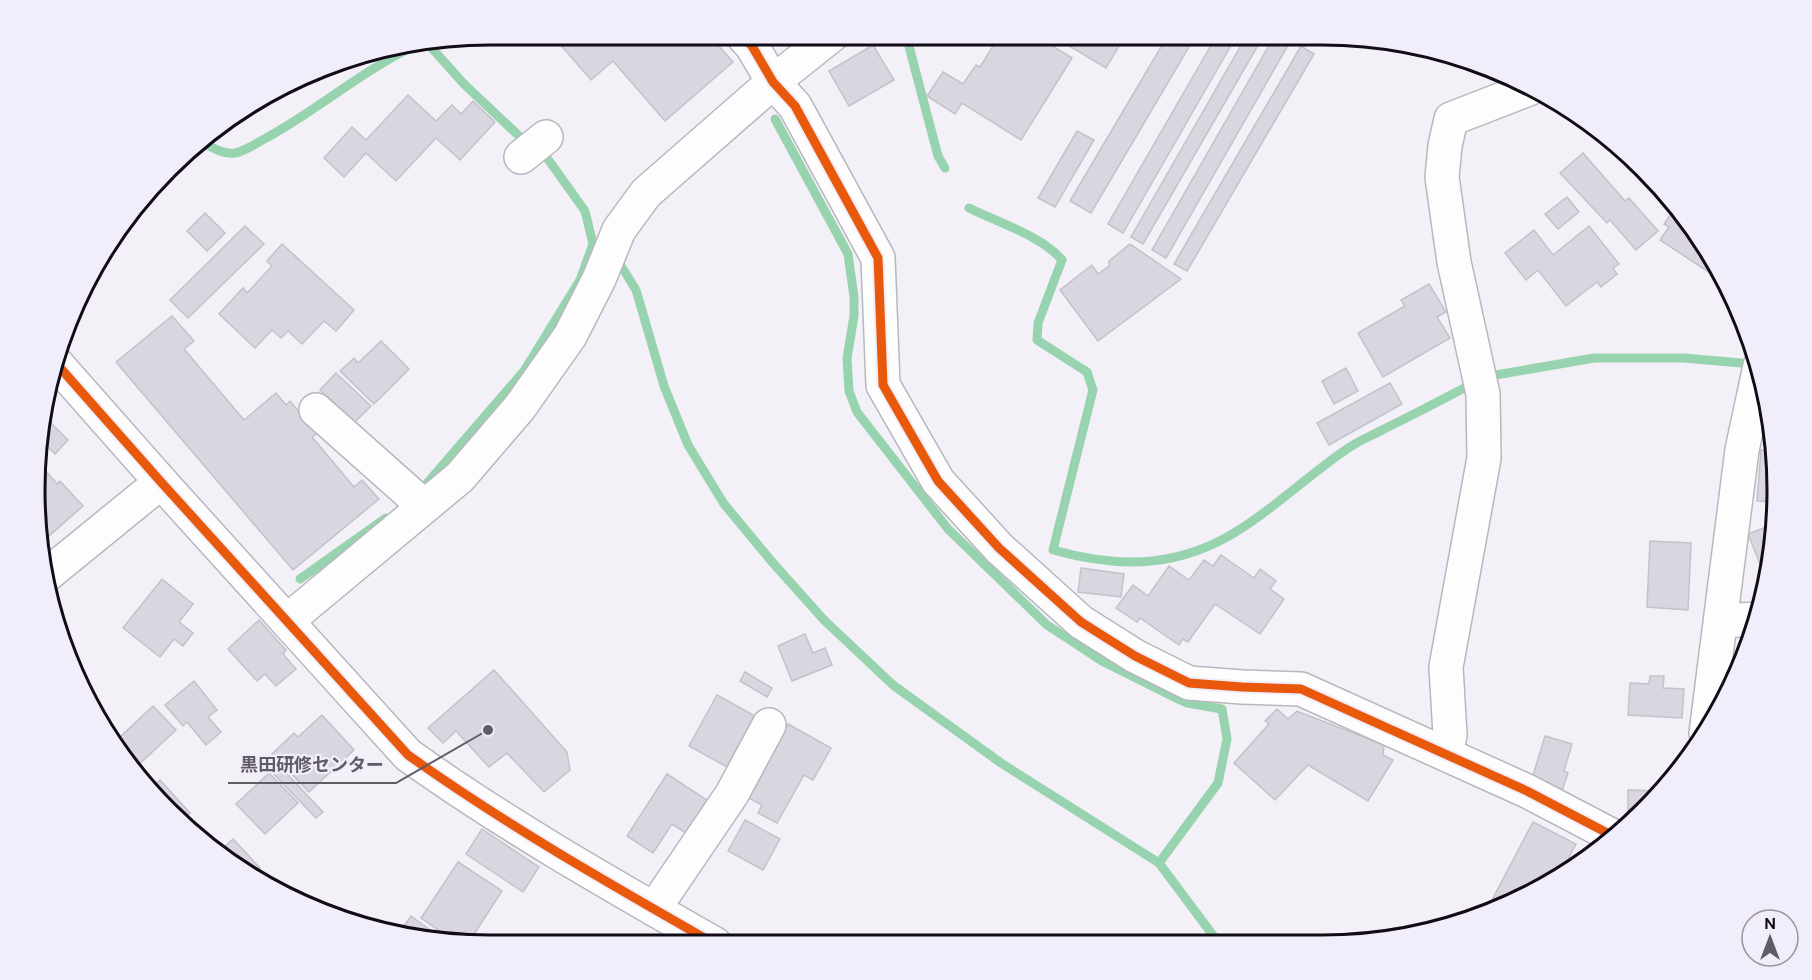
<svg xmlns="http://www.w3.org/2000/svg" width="1812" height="980" font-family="'DM Sans','Noto Sans JP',sans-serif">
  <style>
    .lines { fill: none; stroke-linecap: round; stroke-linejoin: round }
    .stream { stroke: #97d3ae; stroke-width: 9 }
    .building { fill: #d9d6df; stroke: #c5c1ca; stroke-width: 1.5 }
    .minor-casing { stroke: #bab6bf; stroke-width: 36 }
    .minor { stroke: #fdfdfe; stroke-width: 33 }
    .cycleway-casing { stroke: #f2edfa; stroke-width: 13 }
    .cycleway { stroke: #e8590c; stroke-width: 9 }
    .rim { fill: none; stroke: #110c17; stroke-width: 3 }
    .leader { fill: none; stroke: #605c65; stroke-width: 2 }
    .callout-dot { fill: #605c65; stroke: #f2edfa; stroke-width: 2 }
    .callout-label { font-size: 18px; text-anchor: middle; font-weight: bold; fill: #605c65; stroke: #f2edfa; stroke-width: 4.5; stroke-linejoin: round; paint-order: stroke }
  </style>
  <rect width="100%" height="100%" fill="#f3f0f7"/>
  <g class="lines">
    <!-- stream -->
    <g class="stream">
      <polyline points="906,35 938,156 945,168"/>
      <polyline points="429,45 464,84 518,135"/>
      <polyline points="775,119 848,254 854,297 854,316 847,358 849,391 857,412 948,529 1047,625 1102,661 1178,699 1187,703 1222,709 1227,739 1218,783 1159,863"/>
      <path d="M201,141C211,147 223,155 235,153C246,151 258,142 268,137C317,110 361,72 412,47"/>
      <path d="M969,208C997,222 1042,236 1062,260L1038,323L1037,340L1087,372L1093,390L1053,550C1121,569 1181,568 1242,528C1278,505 1309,475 1344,451C1356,442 1371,436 1384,429C1413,415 1441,400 1470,385"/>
      <polyline points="620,264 636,290 664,386 688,445 724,504 773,563 824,620 893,685 1001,763 1159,863 1218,942"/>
      <polyline points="1490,376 1594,358 1684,358 1741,363"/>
      <polyline points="423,488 524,371 580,280 593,244 585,211 545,155"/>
      <polyline points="300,579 386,518"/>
    </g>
  </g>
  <!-- building -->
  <g class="building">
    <polygon points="552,35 709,35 733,62 665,121 613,61 591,80"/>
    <polygon points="1000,35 1035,35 1072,58 1021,140 962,103 955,114 927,96 943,72 963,84 976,65 980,67"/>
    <polygon points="1071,35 1100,35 1119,46 1106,68 1066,44"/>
    <polygon points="1168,35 1196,35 1091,213 1070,201"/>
    <polygon points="1217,35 1237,35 1123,233 1108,224"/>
    <polygon points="1247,35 1264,35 1143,244 1131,237"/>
    <polygon points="1275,35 1294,35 1166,258 1152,250"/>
    <polygon points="873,45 894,80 849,106 829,71"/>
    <polygon points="1301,46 1314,54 1187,271 1174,264"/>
    <polygon points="408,95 436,121 452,105 461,114 473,101 495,122 460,160 436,138 396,181 366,153 344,177 324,158 352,127 366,140"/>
    <polygon points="1077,131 1094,140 1055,207 1038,198"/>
    <polygon points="1583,153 1625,201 1629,198 1658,231 1636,250 1610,220 1607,223 1560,173"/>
    <polygon points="1567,197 1579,212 1558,229 1545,214"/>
    <polygon points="1677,205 1683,212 1727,284 1660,240 1669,227 1664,224"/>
    <polygon points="205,213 225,233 207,251 187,231"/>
    <polygon points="245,226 264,244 188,318 170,300"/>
    <polygon points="1589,226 1619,264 1613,268 1617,274 1601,287 1597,282 1566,306 1538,270 1526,280 1505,253 1534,230 1553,255"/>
    <polygon points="282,244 354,310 336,331 324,321 302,344 288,331 281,338 272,330 255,348 219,314 243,288 247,293 272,266 267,261"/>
    <polygon points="1130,244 1181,279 1098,341 1060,290 1092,265 1098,274 1109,266 1109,261"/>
    <polygon points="1429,284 1446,312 1437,317 1450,338 1383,377 1358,333 1405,306 1401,300"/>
    <polygon points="172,316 194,341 184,349 244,420 276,393 286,405 290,401 317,433 312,437 354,487 362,480 379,499 293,570 116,362"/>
    <polygon points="381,341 409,369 374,404 340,371 354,358 358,363"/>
    <polygon points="1346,368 1358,391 1334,404 1322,381"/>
    <polygon points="336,373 371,406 354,423 320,390"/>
    <polygon points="1390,383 1402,404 1329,445 1317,423"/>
    <polygon points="50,422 68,440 55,454 43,442 45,428"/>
    <polygon points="1761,450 1775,451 1775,502 1757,501"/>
    <polygon points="45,470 57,484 60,481 83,506 41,543 36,520 40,474"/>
    <polygon points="1774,524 1774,549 1768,572 1764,574 1748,534"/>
    <polygon points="1650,541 1691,543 1688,610 1647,607"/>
    <polygon points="1221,555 1254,578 1260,569 1276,581 1270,589 1284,599 1260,634 1215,604 1188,642 1183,639 1179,645 1140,618 1137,622 1116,608 1133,585 1148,596 1169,566 1189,580 1204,560 1213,566"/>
    <polygon points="1081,568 1124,574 1121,597 1078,592"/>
    <polygon points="162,579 193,604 179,622 193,633 183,646 174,639 160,657 123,628"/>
    <polygon points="259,620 286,650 283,654 296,669 276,686 265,674 257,681 228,649"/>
    <polygon points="805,634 813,653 825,648 832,665 792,681 778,646"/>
    <polygon points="494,670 567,752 570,770 544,792 507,753 489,767 456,731 443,743 428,728"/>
    <polygon points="745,672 772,688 767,697 740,681"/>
    <polygon points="1650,676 1664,676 1663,688 1684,689 1682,718 1628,715 1630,683 1649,684"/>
    <polygon points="194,681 217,710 208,717 221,732 206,745 187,722 183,726 165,705"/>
    <polygon points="717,695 755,716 727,767 689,746"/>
    <polygon points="153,706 176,730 134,769 117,740"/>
    <polygon points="1277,709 1288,719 1297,711 1384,745 1383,755 1393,760 1368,801 1308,765 1275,800 1234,763 1269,724 1265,721"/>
    <polygon points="322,715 354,750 309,792 272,754 294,733 298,737"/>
    <polygon points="788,724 831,748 813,780 804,775 777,823 758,813 762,805 747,797"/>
    <polygon points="1545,736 1572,744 1564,771 1568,773 1562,791 1531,782"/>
    <polygon points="272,758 323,812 316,818 265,765"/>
    <polygon points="269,773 298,803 265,834 236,804"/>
    <polygon points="667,774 713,804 692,837 672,824 653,853 627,836"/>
    <polygon points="160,780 190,813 183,820 148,791"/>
    <polygon points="1659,780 1672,780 1664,791 1628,821 1628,790 1659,791"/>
    <polygon points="745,820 780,839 763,870 728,851"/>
    <polygon points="1533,822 1576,844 1558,878 1502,908 1491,902"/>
    <polygon points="482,829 539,867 523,892 466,854"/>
    <polygon points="233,839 260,868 251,875 221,850"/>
    <polygon points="458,862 502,891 467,945 460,945 421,918"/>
    <polygon points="411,916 438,936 435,940 398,934"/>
  </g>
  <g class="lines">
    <defs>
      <g id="minor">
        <polyline points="742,35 752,46 773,82 795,106 878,258 883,385 938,481 999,548 1081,622 1135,656 1189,683 1242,687 1301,689 1527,791 1613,836"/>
        <polyline points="521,157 546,137"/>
        <path d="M55,362L161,482L408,755C506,825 610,884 715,944"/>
        <polyline points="316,410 424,506"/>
        <polyline points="48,574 161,482"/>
        <polyline points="287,621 460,477 520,407 570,336 599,279 619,230 646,193 773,82 832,35"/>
        <polyline points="1721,621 1757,619"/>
        <polyline points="1706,733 1742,450 1760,366"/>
        <polyline points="1446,754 1450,735 1446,667 1484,458 1483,394 1454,262 1442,177 1445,146 1451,119 1531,88"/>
        <polyline points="654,909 732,794 769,725"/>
      </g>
    </defs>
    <!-- minor casing -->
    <use href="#minor" class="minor-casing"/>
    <!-- minor -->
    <use href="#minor" class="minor"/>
    <defs>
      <g id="cycleway">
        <polyline points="742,35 752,46 773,82 795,106 878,258 883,385 938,481 999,548 1081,622 1135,656 1189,683 1242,687 1301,689 1527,791 1613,836"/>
        <path d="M55,362L161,482L408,755C506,825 610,884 715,944"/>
      </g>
    </defs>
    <!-- cycleway casing -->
    <use href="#cycleway" class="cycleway-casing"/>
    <!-- cycleway -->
    <use href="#cycleway" class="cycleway"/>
  </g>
  <!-- crop -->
  <path d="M0 0H1812V980H0ZM490 45H1322A445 445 0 0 1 1767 490V490A445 445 0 0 1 1322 935H490A445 445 0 0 1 45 490V490A445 445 0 0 1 490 45Z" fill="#f2edfa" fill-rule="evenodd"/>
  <path class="rim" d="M490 45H1322A445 445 0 0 1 1767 490V490A445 445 0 0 1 1322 935H490A445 445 0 0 1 45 490V490A445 445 0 0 1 490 45Z"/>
  <!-- callouts -->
  <path class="leader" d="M488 730L396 783H228"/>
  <circle class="callout-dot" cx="488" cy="730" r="6"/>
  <g class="callout-label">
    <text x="312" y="771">黒田研修センター</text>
  </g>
  <!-- north arrow -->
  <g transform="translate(1770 938)"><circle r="28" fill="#f2edfa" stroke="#98939f" stroke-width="1.5"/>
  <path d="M0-4.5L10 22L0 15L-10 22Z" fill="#605c65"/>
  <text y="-9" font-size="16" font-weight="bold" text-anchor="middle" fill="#110c17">N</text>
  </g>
</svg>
